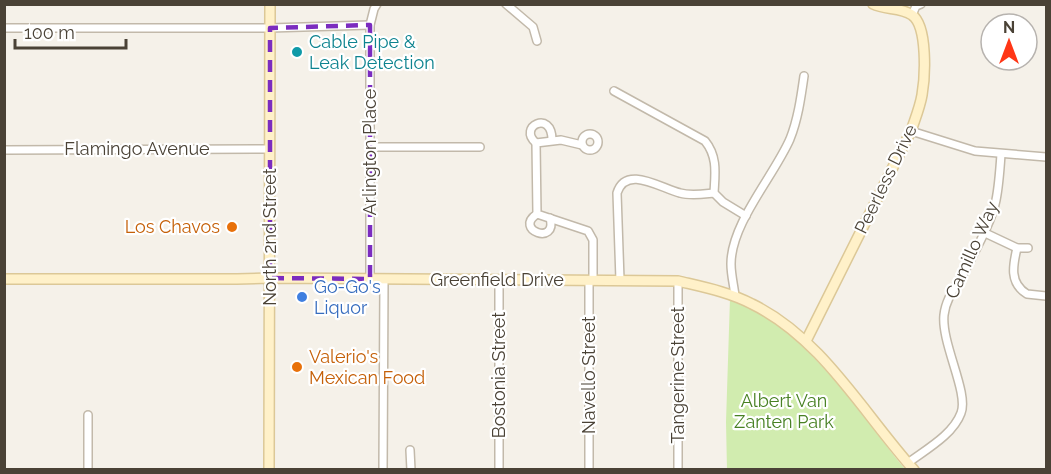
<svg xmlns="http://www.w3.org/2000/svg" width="1051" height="474" font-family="Raleway,sans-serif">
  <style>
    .green { fill: #d1ecaf }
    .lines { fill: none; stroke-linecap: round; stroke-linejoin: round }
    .street-casing { stroke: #c2b9aa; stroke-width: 10 }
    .secondary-casing { stroke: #dcc897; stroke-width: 12 }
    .street { stroke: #fff; stroke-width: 7 }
    .secondary { stroke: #fff1c9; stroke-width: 9 }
    .marked { fill: none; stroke: #7b2cbf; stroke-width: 4.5; stroke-dasharray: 12 8; stroke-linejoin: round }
    .culture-dot { fill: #0f9aa8; stroke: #fff; stroke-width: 2 }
    .food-dot { fill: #e8710a; stroke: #fff; stroke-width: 2 }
    .shop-dot { fill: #3f7fe0; stroke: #fff; stroke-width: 2 }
    .labels { text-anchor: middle; stroke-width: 4.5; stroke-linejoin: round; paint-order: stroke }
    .culture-label { font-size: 18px; fill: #0d838f; stroke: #fff; text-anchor: start }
    .street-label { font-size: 18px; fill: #4a4236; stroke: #fff }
    .food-label { font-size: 18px; fill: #c56008; stroke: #fff; text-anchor: end }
    .shop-label { font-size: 18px; fill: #366cbe; stroke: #fff; text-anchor: start }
    .park-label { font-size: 18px; fill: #488124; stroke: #fff }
  </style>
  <rect width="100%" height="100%" fill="#f5f1e9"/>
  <!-- green -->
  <path class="green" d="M730,298C809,331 853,406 905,469L727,470L726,422Z"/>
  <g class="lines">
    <defs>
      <g id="street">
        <polyline points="506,4 533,27 537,41"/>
        <polyline points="912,15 916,6 921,4"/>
        <polyline points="4,28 270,28 370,25"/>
        <path d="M614,91L705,141C718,157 715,174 714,193L723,202L746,216"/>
        <polyline points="911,131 975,151 1046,157"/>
        <circle cx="590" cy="142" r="8"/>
        <path d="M536,143C517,127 552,109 552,140"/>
        <polyline points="582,145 561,140 536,143 537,214 588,231 593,240 593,280"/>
        <polyline points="370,147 480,147"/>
        <polyline points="4,150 270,149"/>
        <path d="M537,214C513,230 558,246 550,218"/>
        <polyline points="983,232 1017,248 1028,248"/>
        <path d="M1017,248C1013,265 1009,283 1027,294L1046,296"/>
        <polyline points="370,279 370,25 374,9 377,4"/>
        <path d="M620,280L617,193C626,164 662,189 680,193C691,196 703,194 714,193"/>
        <polyline points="678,281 678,470"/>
        <path d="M735,296C734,286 731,275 731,264C731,223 774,176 790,139C798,119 801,97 804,76"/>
        <polyline points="410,450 411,470"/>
        <path d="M908,463C925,450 953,435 961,413C969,393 941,343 944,315C946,296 959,283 967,267C977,247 992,221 996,200C999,185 1000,169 1001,154"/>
        <polyline points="88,470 88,415"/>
        <polyline points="383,470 384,280"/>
        <polyline points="499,470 499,281"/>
        <polyline points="589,470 589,280"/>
      </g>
      <g id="secondary">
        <path d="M4,279H237L270,278L678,281C703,287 729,292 752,304C822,338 863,413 914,470"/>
        <path d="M806,341L911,131C915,119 920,107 922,95C925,78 928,26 912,15C901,7 885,10 873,4"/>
        <polyline points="269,470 270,4"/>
      </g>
    </defs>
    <!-- street casing -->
    <use href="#street" class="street-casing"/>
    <!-- secondary casing -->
    <use href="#secondary" class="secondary-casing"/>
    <!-- street -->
    <use href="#street" class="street"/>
    <!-- secondary -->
    <use href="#secondary" class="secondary"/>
  </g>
  <!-- marked area -->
  <path class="marked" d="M370,25V279L270,278V28Z"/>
  <!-- markers -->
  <circle class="culture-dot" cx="297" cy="52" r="6"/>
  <g class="food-dot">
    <circle cx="232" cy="227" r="6"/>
    <circle cx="297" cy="367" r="6"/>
  </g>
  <circle class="shop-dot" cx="302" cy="297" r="6"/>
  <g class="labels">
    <!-- culture labels -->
    <g class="culture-label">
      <text x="309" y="48">Cable Pipe &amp;<tspan x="309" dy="21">Leak Detection</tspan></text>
    </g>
    <!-- street labels -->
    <g class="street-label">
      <text x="137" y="155">Flamingo Avenue</text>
      <text transform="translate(370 152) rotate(-90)" y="6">Arlington Place</text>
      <text transform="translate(886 179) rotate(-64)" y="6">Peerless Drive</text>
      <text transform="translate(270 237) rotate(-90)" y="6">North 2nd Street</text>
      <text transform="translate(972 250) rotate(-66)" y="6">Camillo Way</text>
      <text x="497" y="286">Greenfield Drive</text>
      <text transform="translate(499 375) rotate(-90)" y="6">Bostonia Street</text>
      <text transform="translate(589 375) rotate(-90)" y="6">Navello Street</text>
      <text transform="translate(678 375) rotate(-90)" y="6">Tangerine Street</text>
    </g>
    <!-- food labels -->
    <g class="food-label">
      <text x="220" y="233">Los Chavos</text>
      <text x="309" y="363" text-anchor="start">Valerio's<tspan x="309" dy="21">Mexican Food</tspan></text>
    </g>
    <!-- shop labels -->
    <g class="shop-label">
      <text x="314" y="293">Go-Go's<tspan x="314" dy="21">Liquor</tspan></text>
    </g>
    <!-- park labels -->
    <g class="park-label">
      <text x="784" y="407">Albert Van<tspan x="784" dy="21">Zanten Park</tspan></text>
    </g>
  </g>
  <!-- border -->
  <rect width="1051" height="474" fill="none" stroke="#4a4236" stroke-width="12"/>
  <!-- north arrow -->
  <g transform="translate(1009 42)"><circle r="28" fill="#ffffff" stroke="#b7b3af" stroke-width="1.5"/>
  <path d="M0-4.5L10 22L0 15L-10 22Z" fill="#ff3616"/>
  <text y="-9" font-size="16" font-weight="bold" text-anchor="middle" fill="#4a4236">N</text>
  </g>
  <!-- scale -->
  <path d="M15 39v9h111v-9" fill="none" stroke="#4a4236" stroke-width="3"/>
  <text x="24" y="39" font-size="18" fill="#4a4236" stroke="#ffffff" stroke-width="4.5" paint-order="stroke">100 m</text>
</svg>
